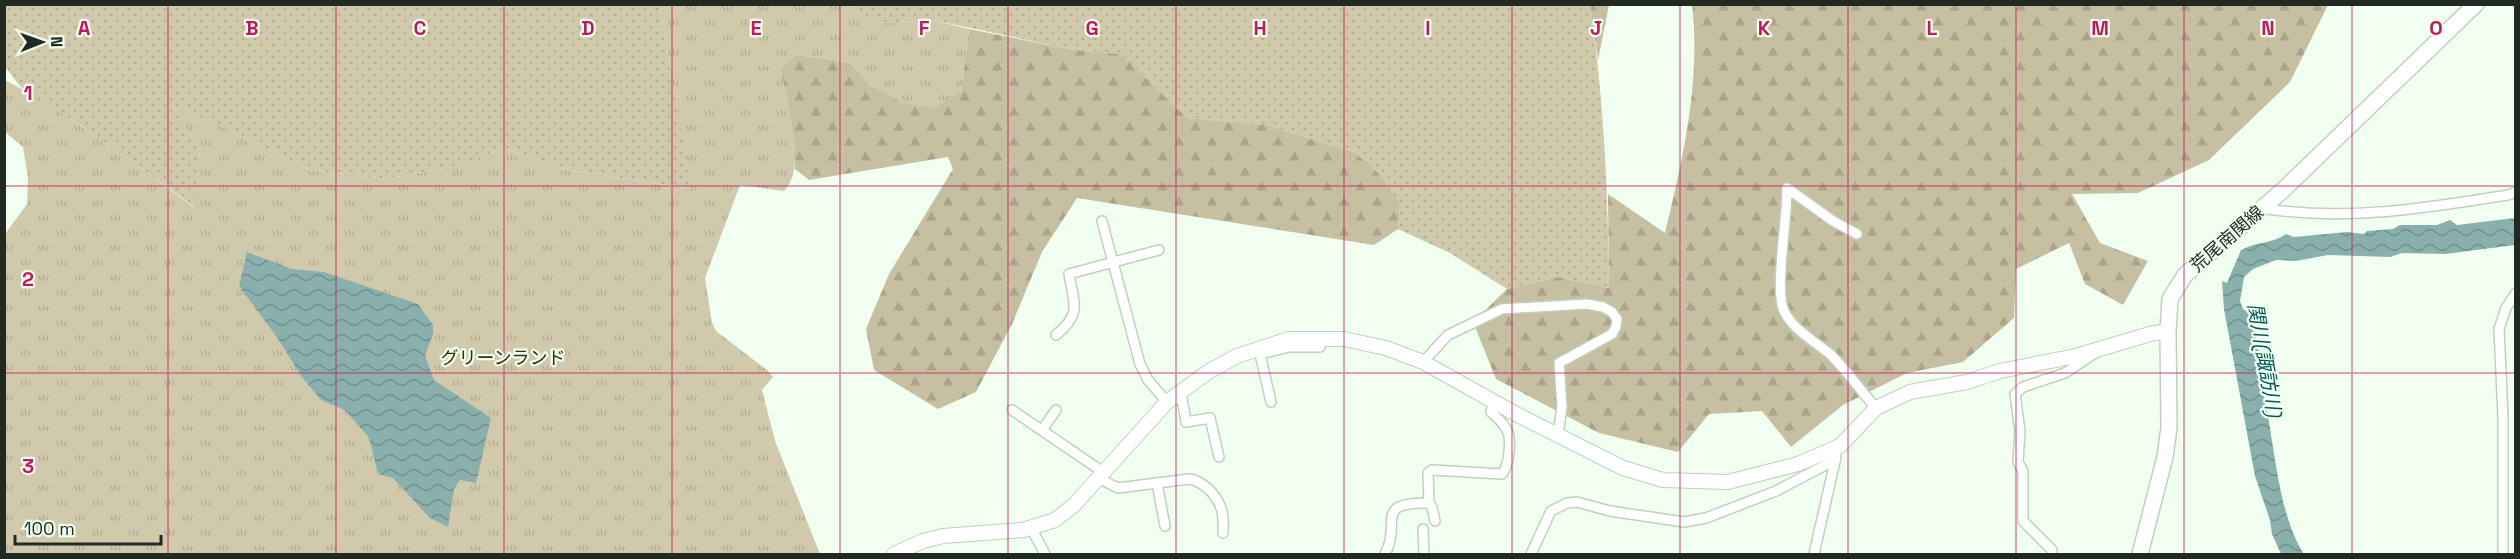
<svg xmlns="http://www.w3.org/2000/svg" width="2520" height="559" font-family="'Space Grotesk','Noto Sans JP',sans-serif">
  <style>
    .grass { fill: url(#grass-dots) }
    .forest { fill: url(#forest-firs) }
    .park { fill: url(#park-tufts) }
    .water { fill: url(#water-waves) }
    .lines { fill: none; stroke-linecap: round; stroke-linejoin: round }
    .street-casing { stroke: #bfd1bd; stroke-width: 12 }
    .secondary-casing { stroke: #bfd1bd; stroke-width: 16 }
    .primary-casing { stroke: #bfd1bd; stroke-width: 18 }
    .street { stroke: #fff; stroke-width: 9 }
    .secondary { stroke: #fff; stroke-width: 14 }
    .primary { stroke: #fff; stroke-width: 15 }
    .grid { fill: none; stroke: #c2185b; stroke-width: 1.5; stroke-opacity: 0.55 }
    .labels { text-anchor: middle; stroke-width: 4.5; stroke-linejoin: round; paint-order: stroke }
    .street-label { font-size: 18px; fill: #222922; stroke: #f0ffef }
    .park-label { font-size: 18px; fill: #372d05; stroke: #f0ffef }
    .water-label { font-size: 20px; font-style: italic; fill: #015856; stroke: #f0ffef }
    .grid-label { font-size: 20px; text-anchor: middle; font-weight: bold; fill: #c2185b; stroke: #f0ffef; stroke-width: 4.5; stroke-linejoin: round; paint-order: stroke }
  </style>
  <defs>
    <pattern id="grass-dots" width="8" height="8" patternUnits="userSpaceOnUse" patternTransform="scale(1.5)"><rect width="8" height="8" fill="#d1c9ac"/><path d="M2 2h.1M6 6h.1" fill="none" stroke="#b3ad94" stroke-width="1.8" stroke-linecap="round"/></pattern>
    <pattern id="forest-firs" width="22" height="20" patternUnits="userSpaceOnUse" patternTransform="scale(1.5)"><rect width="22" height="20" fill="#c7bfa2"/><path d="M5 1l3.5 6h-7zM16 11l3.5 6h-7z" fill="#aba48b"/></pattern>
    <pattern id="park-tufts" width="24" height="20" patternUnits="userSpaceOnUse" patternTransform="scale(1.5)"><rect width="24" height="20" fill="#d1c9ac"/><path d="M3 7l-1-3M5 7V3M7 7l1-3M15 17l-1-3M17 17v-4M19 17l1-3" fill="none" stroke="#b3ad94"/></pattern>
    <pattern id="water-waves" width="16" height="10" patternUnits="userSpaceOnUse" patternTransform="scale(1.5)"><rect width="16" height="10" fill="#8ab0ae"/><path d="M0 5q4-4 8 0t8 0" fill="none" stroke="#708f8d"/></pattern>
  </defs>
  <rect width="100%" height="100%" fill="#f0ffef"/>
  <!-- grass -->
  <g class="grass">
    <polygon points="4,5 668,5 660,9 692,189 564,169 503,148 462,165 386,179 311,170 171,104 200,150 195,207 77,123 24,91 5,67"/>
    <path d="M848,5H1590C1604,99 1608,193 1609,288L1558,277L1507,289L1450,253L1398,229L1400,204L1354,152L1266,125L1187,118L1121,54L1074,50L933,20L881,23L852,11Z"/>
  </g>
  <!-- forest -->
  <g class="forest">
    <polygon points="1590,5 1609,5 1598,60"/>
    <path d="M1692,5H2328L2290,82L2209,160L2138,193L2072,194L2100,243L2148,261L2123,305L2085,284L2069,243L2016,269L2014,318L1963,362L1907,373L1843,405L1791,447L1762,411L1709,414L1678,452L1599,433L1496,379L1473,322L1507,289L1558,277L1609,288L1608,194L1665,233C1683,158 1701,81 1692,5Z"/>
    <polygon points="969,29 1074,50 1121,54 1187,118 1266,125 1354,152 1379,174 1400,204 1398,229 1374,245 1077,198 1042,252 1012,324 976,392 938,409 874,370 866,329 889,274 953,169 948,157 809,180 795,169 794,139 780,69 796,55 849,62 873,87 961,92"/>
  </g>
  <!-- park -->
  <path class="park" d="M668,4L848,5L852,11L881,23L933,20L969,29L961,92L935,108L902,103L873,87L849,62L796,55L781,69C786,99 808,169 784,191L740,185L705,278L712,323L716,331L767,370L773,377L762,390L775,441L820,554H5V234L27,204L28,179L23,147L5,132V83L7,81C74,117 133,163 194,207L200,150L170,103L311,170L386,179L462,165L503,148L564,169L691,189L660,8Z"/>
  <!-- water -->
  <g class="water">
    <path d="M2515,218V245L2445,254L2402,253L2390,257L2328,255L2296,261L2276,260L2253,269L2244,277L2240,301L2243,309L2251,314L2264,378L2263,392C2275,441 2277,513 2304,554H2281L2272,534L2270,520L2255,476L2224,309L2222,281L2227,283L2241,250C2258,241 2272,244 2286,234L2294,237L2347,232L2364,234L2367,231L2393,229L2400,225H2437L2450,220L2457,225Z"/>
    <polygon points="247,252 292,269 324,272 418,304 433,325 433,334 425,355 434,380 491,418 476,483 460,480 454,489 448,527 430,518 393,478 378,474 369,438 345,410 321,400 302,377 276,336 239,286"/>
  </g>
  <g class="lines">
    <defs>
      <g id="street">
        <path d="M2262,208C2344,222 2427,208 2508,195L2516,192"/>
        <polyline points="1102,221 1140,364 1148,380 1167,402"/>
        <path d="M1857,234L1833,221L1787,188C1788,214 1774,291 1784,311C1793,330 1816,342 1831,355C1847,371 1861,391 1876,408"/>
        <path d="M1056,335C1082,314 1074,304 1069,274L1159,250"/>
        <polyline points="1423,362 1448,335 1502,309 1587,304 1603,307 1612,312 1617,319 1616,327 1612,334 1559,363 1562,407 1558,434"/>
        <polyline points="1181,392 1186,422 1210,418 1219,457"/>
        <polyline points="1271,402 1260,354 1289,347 1320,347 1322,338"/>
        <polyline points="1012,410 1103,472"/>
        <polyline points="1042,430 1056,410"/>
        <path d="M1098,478L1118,488L1189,479C1203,481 1216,494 1221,508C1224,515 1223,526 1223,533"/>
        <polyline points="1157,483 1165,526"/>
        <polyline points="1429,503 1432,507 1435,521"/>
        <polyline points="1031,528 1045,554"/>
        <polyline points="1423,529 1424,554"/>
        <path d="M1385,554C1402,523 1372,502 1429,503L1428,473L1432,470L1502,474C1509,465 1512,441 1507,430C1504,423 1496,417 1491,412L1493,401"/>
        <polyline points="1531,554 1551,511 1567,503 1577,502 1610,511 1684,522 1706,518 1776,491 1835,460"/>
        <polyline points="1814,554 1836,457"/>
        <polyline points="2052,554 2052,550 2023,521 2023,471 2018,462 2020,431 2015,394 2023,387 2065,373 2095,353"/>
        <polyline points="2503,554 2503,418 2499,329 2506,308 2516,293"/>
      </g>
      <polyline id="secondary" points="894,554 923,541 943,536 1023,530 1055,520 1074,505 1167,402 1208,372 1237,356 1289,339 1344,339 1386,348 1423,362 1516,414 1623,468 1663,480 1728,482 1798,464 1840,446 1876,408 1910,392 1967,382 2000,371 2076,356 2150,334 2168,331"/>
      <polyline id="primary" points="2140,554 2165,457 2169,428 2168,331 2170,299 2185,275 2282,191 2476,4"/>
    </defs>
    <!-- street casing -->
    <use href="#street" class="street-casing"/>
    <!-- secondary casing -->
    <use href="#secondary" class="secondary-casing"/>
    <!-- primary casing -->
    <use href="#primary" class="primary-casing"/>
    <!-- street -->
    <use href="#street" class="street"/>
    <!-- secondary -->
    <use href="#secondary" class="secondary"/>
    <!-- primary -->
    <use href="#primary" class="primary"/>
  </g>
  <!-- grid -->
  <path class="grid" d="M168,4V554M336,4V554M504,4V554M672,4V554M840,4V554M1008,4V554M1176,4V554M1344,4V554M1512,4V554M1680,4V554M1848,4V554M2016,4V554M2184,4V554M2352,4V554M4,186H2516M4,373H2516"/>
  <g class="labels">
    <!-- street labels -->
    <g class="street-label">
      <text transform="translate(2227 239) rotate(-41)" y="6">荒尾南関線</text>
    </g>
    <!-- park labels -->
    <g class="park-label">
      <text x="503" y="364">グリーンランド</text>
    </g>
    <!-- water labels -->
    <g class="water-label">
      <text transform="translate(2265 360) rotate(80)" y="7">関川(諏訪川)</text>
    </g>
  </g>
  <g class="grid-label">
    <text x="84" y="35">A</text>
    <text x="252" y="35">B</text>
    <text x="420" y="35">C</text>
    <text x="588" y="35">D</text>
    <text x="756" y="35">E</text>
    <text x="924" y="35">F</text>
    <text x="1092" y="35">G</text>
    <text x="1260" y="35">H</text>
    <text x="1428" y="35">I</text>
    <text x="1596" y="35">J</text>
    <text x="1764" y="35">K</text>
    <text x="1932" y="35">L</text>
    <text x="2100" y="35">M</text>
    <text x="2268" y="35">N</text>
    <text x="2436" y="35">O</text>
    <text x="28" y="100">1</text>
    <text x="28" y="286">2</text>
    <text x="28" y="473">3</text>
  </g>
  <!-- border -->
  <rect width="2520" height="559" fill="none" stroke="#222922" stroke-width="12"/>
  <!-- north arrow -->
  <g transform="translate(42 42) rotate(89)" stroke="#f0ffef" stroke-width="4.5" paint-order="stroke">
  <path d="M0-4.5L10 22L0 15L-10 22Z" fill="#222922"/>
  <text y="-9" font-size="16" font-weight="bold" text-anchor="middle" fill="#222922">N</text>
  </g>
  <!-- scale -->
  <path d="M15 535v9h146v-9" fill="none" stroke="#222922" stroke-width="3"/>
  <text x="24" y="535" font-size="18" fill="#222922" stroke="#f0ffef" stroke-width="4.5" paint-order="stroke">100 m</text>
</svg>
